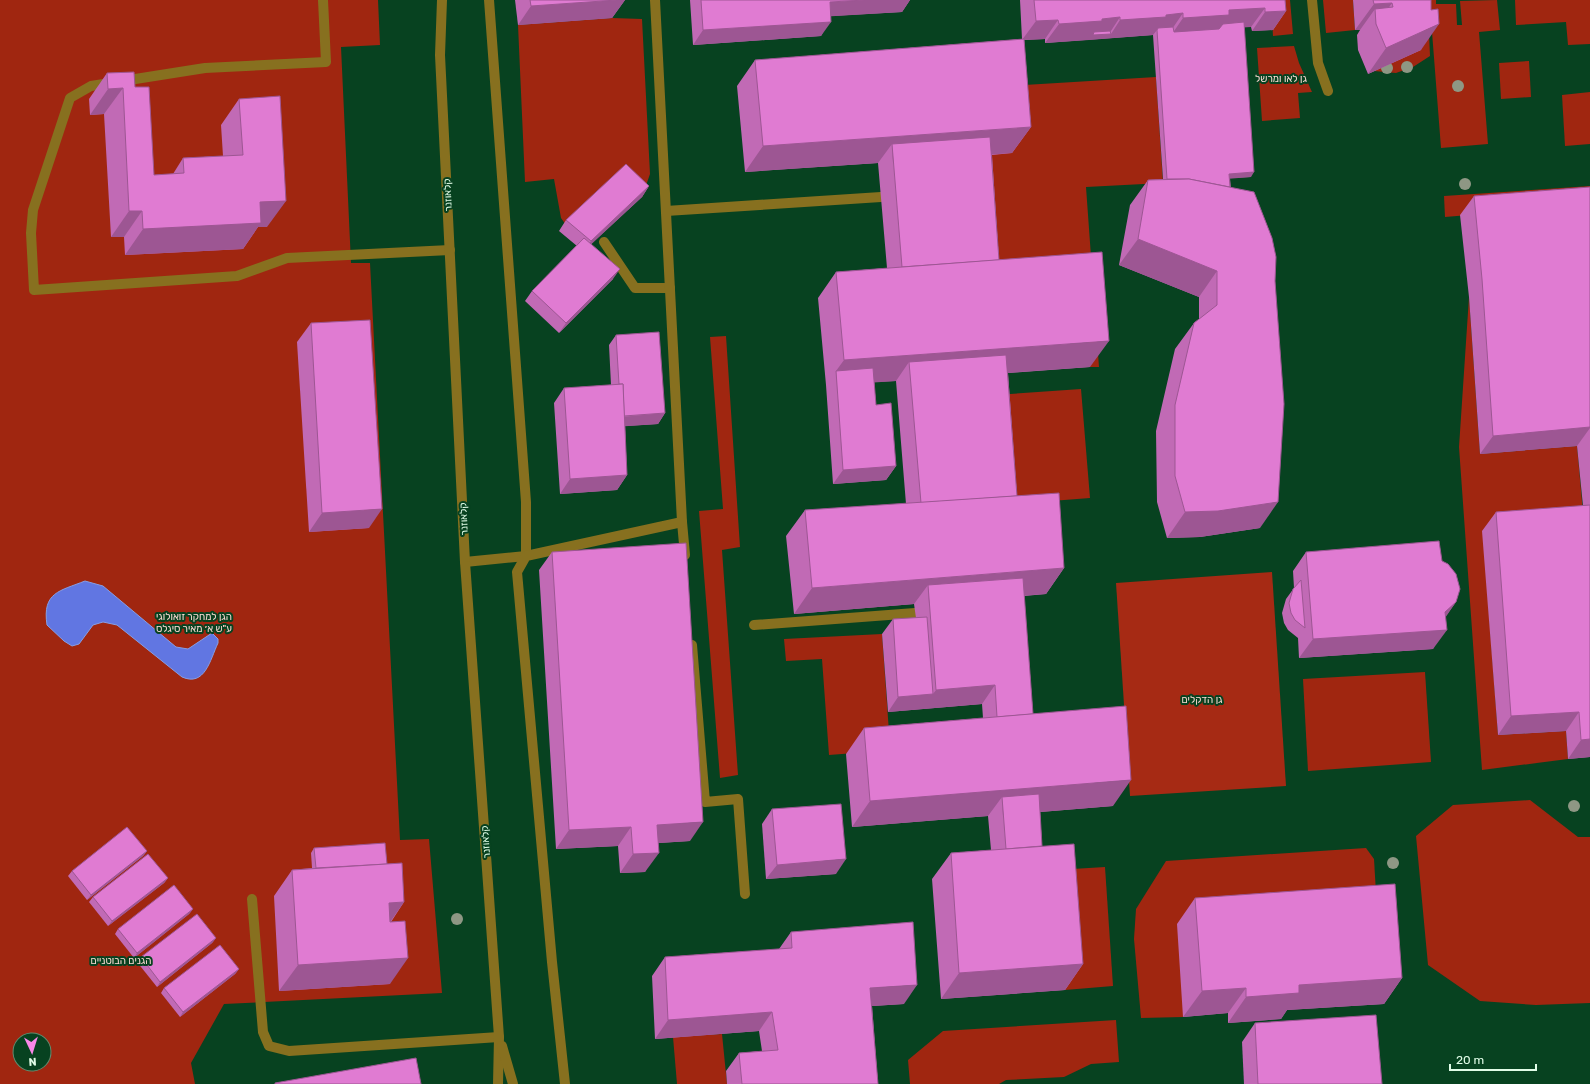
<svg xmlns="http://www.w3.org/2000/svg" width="1590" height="1084" font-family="Rubik,'Noto Sans Hebrew',sans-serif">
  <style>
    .green { fill: #a02610; fill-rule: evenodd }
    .forest { fill: #a62a14 }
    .water { fill: #6176e2; stroke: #879ee4 }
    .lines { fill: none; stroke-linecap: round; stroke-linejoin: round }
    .service { stroke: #87701f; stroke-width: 10 }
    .tertiary { stroke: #87701f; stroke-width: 10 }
    .tree { fill: #8e9784 }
    .wall { fill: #c16ab5 }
    .shaded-wall { fill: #9d5693 }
    .building { fill: #e07bd2; stroke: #9d5693 }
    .labels { text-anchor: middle; stroke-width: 4; stroke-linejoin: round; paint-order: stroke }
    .park-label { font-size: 10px; fill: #fddcd5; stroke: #074220 }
    .street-label { font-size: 10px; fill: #e1fde8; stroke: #074220 }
  </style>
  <rect width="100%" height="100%" fill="#074220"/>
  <!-- green -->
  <g class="green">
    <path d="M0,0H378L380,45L341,47L351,263H370L400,840L429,839L442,993L224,1004L191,1063L195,1084H0ZM20,1040H44V1064H20Z"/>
    <polygon points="1271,0 1290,0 1293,34 1273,36"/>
    <polygon points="1323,0 1353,0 1355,30 1326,33"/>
    <polygon points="1401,0 1436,0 1436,4 1456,4 1457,25 1462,25 1460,1 1497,0 1500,30 1479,32 1488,144 1441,148 1432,32 1429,33 1430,56 1413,67 1396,73 1374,71"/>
    <polygon points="1515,0 1590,0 1590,44 1568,45 1566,22 1516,25"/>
    <polygon points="612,18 642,19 650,174 642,197 619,174 566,225 561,218 554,179 525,182 518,25"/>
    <polygon points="1294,46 1299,63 1312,92 1298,93 1300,118 1262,121 1257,48"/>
    <polygon points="1529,61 1531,97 1501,99 1499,63"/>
    <polygon points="1156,77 1163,183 1086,187 1099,367 1090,367 1084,278 987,285 977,156 1008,86"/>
    <polygon points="1590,92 1590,144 1565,146 1562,95"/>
    <polygon points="1590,186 1590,205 1445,217 1444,196"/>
    <polygon points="1469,297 1480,454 1577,446 1584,524 1483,531 1498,735 1566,731 1568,759 1482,770 1459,447"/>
    <polygon points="726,336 740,547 722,550 738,775 720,778 699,511 723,509 710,337"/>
    <polygon points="1081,389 1090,498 1014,504 995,395"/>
    <polygon points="882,634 889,732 984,743 829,755 822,659 786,661 784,639"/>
    <polygon points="1425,672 1431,762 1308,771 1303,679"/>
    <polygon points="1530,800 1578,837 1590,837 1590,1003 1536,1005 1480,1001 1428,965 1416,836 1453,805"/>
    <polygon points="1366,848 1374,859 1377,910 1183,1017 1141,1018 1134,939 1136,909 1166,861"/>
    <polygon points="1105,867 1113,986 1065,990 1056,870"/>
    <polygon points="1116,1020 1119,1062 1091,1064 1064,1077 1006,1080 999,1084 910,1084 908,1060 943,1031"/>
    <polygon points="722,1034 727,1084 677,1084 673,1037"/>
  </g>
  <!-- forest -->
  <polygon class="forest" points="1272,572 1286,786 1130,796 1116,583"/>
  <!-- water -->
  <path class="water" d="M85,581L103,586L176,647L188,649L212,633L218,639V643C210,660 205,687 182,677L117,625L103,622L93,625L79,644L72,646L64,641L47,625C42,592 60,591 85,581Z"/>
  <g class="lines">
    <!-- service -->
    <g class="service">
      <polyline points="323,0 326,62 205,68 91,86 70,98 33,210 31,233 34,290 237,276 287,258 450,250"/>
      <polyline points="1312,0 1318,63 1328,91"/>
      <polyline points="666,211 881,197"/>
      <polyline points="604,242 635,288 670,288"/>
      <polyline points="682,522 685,555"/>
      <polyline points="465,562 526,556 526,502 489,0"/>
      <polyline points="754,625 915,613"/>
      <polyline points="692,645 705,802 738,799 745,894"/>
      <polyline points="252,899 263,1032 269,1046 289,1051 499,1037"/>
      <polyline points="565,1084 552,962 517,572 526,556 682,522 655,0"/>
    </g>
    <!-- tertiary -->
    <g class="tertiary">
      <polyline points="442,0 440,55 465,562 499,1037 498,1084"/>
      <polyline points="502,1046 513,1084"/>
    </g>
  </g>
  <!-- trees -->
  <g class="tree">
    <circle cx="1407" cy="67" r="6"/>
    <circle cx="1387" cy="68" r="6"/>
    <circle cx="1458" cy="86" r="6"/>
    <circle cx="1465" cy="184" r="6"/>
    <circle cx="1574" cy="806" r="6"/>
    <circle cx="1393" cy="863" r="6"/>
    <circle cx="457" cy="919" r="6"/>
  </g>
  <!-- wall -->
  <g class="wall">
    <polygon points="515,0 625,0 612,18 518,25"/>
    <polygon points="690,0 910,0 902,12 831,16 821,36 693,45"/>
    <polygon points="1020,0 1285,0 1286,11 1273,30 1252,31 1251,27 1244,27 1251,177 1230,178 1260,528 1200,537 1167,538 1157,502 1156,431 1175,349 1194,323 1199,319 1199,297 1119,265 1130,205 1148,180 1163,179 1153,35 1045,43 1045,39 1024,40 1031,127 1012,153 992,155 999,260 1090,367 1008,373 1017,496 1064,568 1046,594 1024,596 1033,714 1113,806 1040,812 1042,846 1083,964 1065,990 941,999 932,879 951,853 991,850 988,816 852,827 846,754 864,728 983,718 982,704 888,712 882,634 893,619 916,618 914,604 794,614 786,536 805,510 906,504 896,381 874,382 876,405 896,466 886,480 833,484 826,385 818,298 836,272 887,268 878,163 745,172 737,86 755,60 1022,39"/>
    <polygon points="1353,0 1431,0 1421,50 1368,74 1358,50 1357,35 1360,30 1355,30"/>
    <polygon points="107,73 135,87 154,175 173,174 183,158 223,156 221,125 239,99 267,227 258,227 243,249 125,255 124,237 111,237 104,114 90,115 89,99"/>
    <polygon points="649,186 642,197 591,244 613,279 559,333 525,301 532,291 577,246 559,231 566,220"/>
    <polygon points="1590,187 1590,757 1568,759 1566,731 1498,735 1482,531 1496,512 1583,506 1577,446 1480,454 1469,297 1460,215 1474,196"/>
    <polygon points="311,323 369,528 309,532 297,342"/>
    <polygon points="616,335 665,413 658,424 625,426 627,475 617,490 560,494 554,403 564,388 611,385 609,345"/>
    <polygon points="552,552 690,841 658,843 645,872 620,873 618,846 556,849 539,570"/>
    <polygon points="1306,552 1442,561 1456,602 1445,617 1433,649 1299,658 1298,638 1288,630 1284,623 1282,613 1286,599 1294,588 1293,571"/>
    <polygon points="772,809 836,874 766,879 762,824"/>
    <polygon points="314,848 387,864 404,902 391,922 390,984 279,991 274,896 292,870 312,868 311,853"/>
    <polygon points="147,851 143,856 87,900 68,876 72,871"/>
    <polygon points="168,878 164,883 108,926 89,902 93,897"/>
    <polygon points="1195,898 1402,978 1384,1004 1287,1010 1281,1019 1228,1023 1228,1013 1183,1017 1177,924"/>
    <polygon points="193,909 189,914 134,958 115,934 118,929"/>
    <polygon points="791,932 904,1004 872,1006 878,1084 727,1084 726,1071 739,1053 762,1051 759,1031 655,1039 652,976 665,957 779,949"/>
    <polygon points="216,938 212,943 157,987 137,962 141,957"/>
    <polygon points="239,969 235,974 180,1017 161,993 164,988"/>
    <polygon points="1255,1023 1382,1084 1244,1084 1242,1042"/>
  </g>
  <!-- shaded-wall -->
  <g class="shaded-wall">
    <polygon points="617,0 625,0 612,18 518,25 531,6"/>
    <polygon points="865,0 910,0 902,12 819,17 830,2"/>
    <polygon points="1392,3 1376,26 1375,9 1360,30 1355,30 1374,4"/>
    <polygon points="1265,8 1251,27 1219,29 1170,37 1183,18 1229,10"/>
    <polygon points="1286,11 1273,30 1252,31 1265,12"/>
    <polygon points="1183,13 1170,32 1157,30 1153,35 1089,40 1091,37 1089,40 1045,43 1059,24 1102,19 1120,17 1109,34 1111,34 1120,20"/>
    <polygon points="1058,20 1045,39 1022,40 1036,21"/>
    <polygon points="831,22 821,36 693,45 703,30"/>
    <polygon points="1439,24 1421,50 1368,74 1386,48"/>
    <polygon points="123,88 104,114 90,115 108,89"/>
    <polygon points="1031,127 1012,153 893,162 892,144 878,163 745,172 763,146"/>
    <polygon points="1254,172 1251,177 1226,179 1229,174"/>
    <polygon points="649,186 642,197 584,251 591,241"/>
    <polygon points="286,201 267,227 258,227 243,249 125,255 143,229 260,202"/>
    <polygon points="129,211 142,211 124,237 111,237"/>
    <polygon points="1138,239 1217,271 1199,297 1119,265"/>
    <polygon points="620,269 613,279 559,333 566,323"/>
    <polygon points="1109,341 1090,367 911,380 909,362 896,381 837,385 836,371 844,360"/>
    <polygon points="665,413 658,424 614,427 621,417"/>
    <polygon points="1590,427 1590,428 1577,446 1480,454 1493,436"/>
    <polygon points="896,466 886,480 833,484 843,470"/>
    <polygon points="627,475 617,490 560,494 570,479"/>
    <polygon points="1278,502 1260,528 1200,537 1167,538 1185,512"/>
    <polygon points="382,509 369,528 309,532 322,513"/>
    <polygon points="1064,568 1046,594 929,603 928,585 914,604 794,614 812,588"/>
    <polygon points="1456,602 1443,621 1445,612"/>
    <polygon points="1447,630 1433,649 1299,658 1313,639"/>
    <polygon points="995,685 982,704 888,712 898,697 933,694 936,690"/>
    <polygon points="1579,712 1566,731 1498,735 1511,716"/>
    <polygon points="1590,739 1590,757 1568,759 1581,740"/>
    <polygon points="1131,780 1113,806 1003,815 1002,797 988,816 852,827 870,801"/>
    <polygon points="703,822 690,841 644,844 657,825"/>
    <polygon points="631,827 618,846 556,849 569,830"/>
    <polygon points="147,851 143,856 87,900 91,895"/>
    <polygon points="659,853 645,872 620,873 633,854"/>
    <polygon points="846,859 836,874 766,879 777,865"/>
    <polygon points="168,878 164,883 108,926 112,921"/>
    <polygon points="404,902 386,928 389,903"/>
    <polygon points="193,909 189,914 134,958 137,953"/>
    <polygon points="216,938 212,943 157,987 160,982"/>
    <polygon points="408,958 390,984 279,991 298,965"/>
    <polygon points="1083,964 1065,990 941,999 959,973"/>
    <polygon points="239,969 235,974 180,1017 183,1012"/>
    <polygon points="1402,978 1384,1004 1287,1010 1281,1019 1228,1023 1246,997 1299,985"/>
    <polygon points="917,985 904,1004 857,1007 870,988"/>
    <polygon points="1246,988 1228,1013 1183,1017 1202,991"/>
    <polygon points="772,1012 759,1031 655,1039 668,1020"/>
  </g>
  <!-- building -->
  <g class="building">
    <polygon points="530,0 617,0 531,6"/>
    <polygon points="701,0 865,0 830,2 831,22 703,30"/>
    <polygon points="1034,0 1285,0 1286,11 1265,12 1265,8 1229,10 1229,15 1183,18 1183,13 1166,15 1166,17 1120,20 1120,17 1102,19 1102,21 1059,24 1058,20 1036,21"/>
    <polygon points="1373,0 1431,0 1431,10 1438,9 1439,24 1386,48 1376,24 1375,9 1393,7 1392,3 1374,4"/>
    <polygon points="1244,22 1254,172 1229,174 1230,187 1189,179 1167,179 1157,30 1158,28 1173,27 1174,32 1219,29 1223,24"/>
    <polygon points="1110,31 1111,34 1093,35 1094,32"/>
    <polygon points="1024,39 1031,127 763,146 755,60"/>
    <polygon points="134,72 135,87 149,87 154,175 184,173 183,158 243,155 239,99 280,96 286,201 260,202 261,223 143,229 142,211 129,211 123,88 108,89 107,73"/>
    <polygon points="990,137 999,260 902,267 892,144"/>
    <polygon points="626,164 649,186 591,241 566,220"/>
    <polygon points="1189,179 1254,192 1272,238 1276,257 1275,281 1284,404 1278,502 1218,511 1185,512 1175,476 1175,405 1194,323 1217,305 1217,271 1138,239 1148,180"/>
    <polygon points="1590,187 1590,427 1493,436 1482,279 1474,196"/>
    <polygon points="584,238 620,269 566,323 532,291"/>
    <polygon points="1102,252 1109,341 844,360 836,272"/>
    <polygon points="370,320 382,509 322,513 311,323"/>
    <polygon points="659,332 665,413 624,416 623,384 619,384 616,335"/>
    <polygon points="1006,355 1017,496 921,503 909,362"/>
    <polygon points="873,368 876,405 891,403 896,466 843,470 836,371"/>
    <polygon points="623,384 627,475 570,479 564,388"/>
    <polygon points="1059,493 1064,568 812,588 805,510"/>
    <polygon points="1590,505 1590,739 1581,740 1579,712 1511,716 1496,512"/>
    <polygon points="1439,541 1442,561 1448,564 1456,574 1460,589 1456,602 1445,612 1447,630 1313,639 1306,552"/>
    <polygon points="686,543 703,822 657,825 659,853 633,854 631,827 569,830 552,552"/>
    <polygon points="1023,578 1033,714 997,717 995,685 936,690 928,585"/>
    <polygon points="1301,580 1305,628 1295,620 1291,613 1289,603 1293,589"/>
    <polygon points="927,617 933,694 898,697 893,619"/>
    <polygon points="1126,706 1131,780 870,801 864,728"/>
    <polygon points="1039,794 1042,846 1006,849 1002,797"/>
    <polygon points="841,804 846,859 777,865 772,809"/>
    <polygon points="127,827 147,851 91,895 72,871"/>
    <polygon points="385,843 387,864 316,868 314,848"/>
    <polygon points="1074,844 1083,964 959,973 951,853"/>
    <polygon points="148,854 168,878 112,921 93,897"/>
    <polygon points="402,863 404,902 389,903 390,922 405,921 408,958 298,965 292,870"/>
    <polygon points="1395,884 1402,978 1299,985 1299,993 1246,997 1246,988 1202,991 1195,898"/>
    <polygon points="174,885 193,909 137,953 118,929"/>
    <polygon points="197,914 216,938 160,982 141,957"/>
    <polygon points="913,922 917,985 870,988 878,1084 742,1084 739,1053 778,1050 772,1012 668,1020 665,957 792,948 791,932"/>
    <polygon points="220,945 239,969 183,1012 164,988"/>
    <polygon points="1376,1015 1382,1084 1258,1084 1255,1023"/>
    <polygon points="416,1058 421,1084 275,1084 275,1083"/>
  </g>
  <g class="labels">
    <!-- park labels -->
    <g class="park-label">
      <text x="1281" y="82">גן לאו ומרשל</text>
      <text x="194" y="620">הגן למחקר זואולוגי<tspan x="194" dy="12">ע"ש א׳ מאיר סיגלס</tspan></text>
      <text x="1202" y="703">גן הדקלים</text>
      <text x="121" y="964">הגנים הבוטניים</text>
    </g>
    <!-- street labels -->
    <g class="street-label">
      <text transform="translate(447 195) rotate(-93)" y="4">קלאוזנר</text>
      <text transform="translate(463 519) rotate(-93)" y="4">קלאוזנר</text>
      <text transform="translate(485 842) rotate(-94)" y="4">קלאוזנר</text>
    </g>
  </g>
  <!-- north arrow -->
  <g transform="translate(32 1052) rotate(176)"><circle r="19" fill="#074220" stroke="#5e8d70"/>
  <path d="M0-3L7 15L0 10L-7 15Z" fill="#f988e9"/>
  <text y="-6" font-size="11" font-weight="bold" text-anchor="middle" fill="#e1fde8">N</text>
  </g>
  <!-- scale -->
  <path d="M1450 1064v6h86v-6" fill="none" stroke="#e1fde8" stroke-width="2"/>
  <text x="1456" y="1064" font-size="12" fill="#e1fde8" stroke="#074220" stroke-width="3" paint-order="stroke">20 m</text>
</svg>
